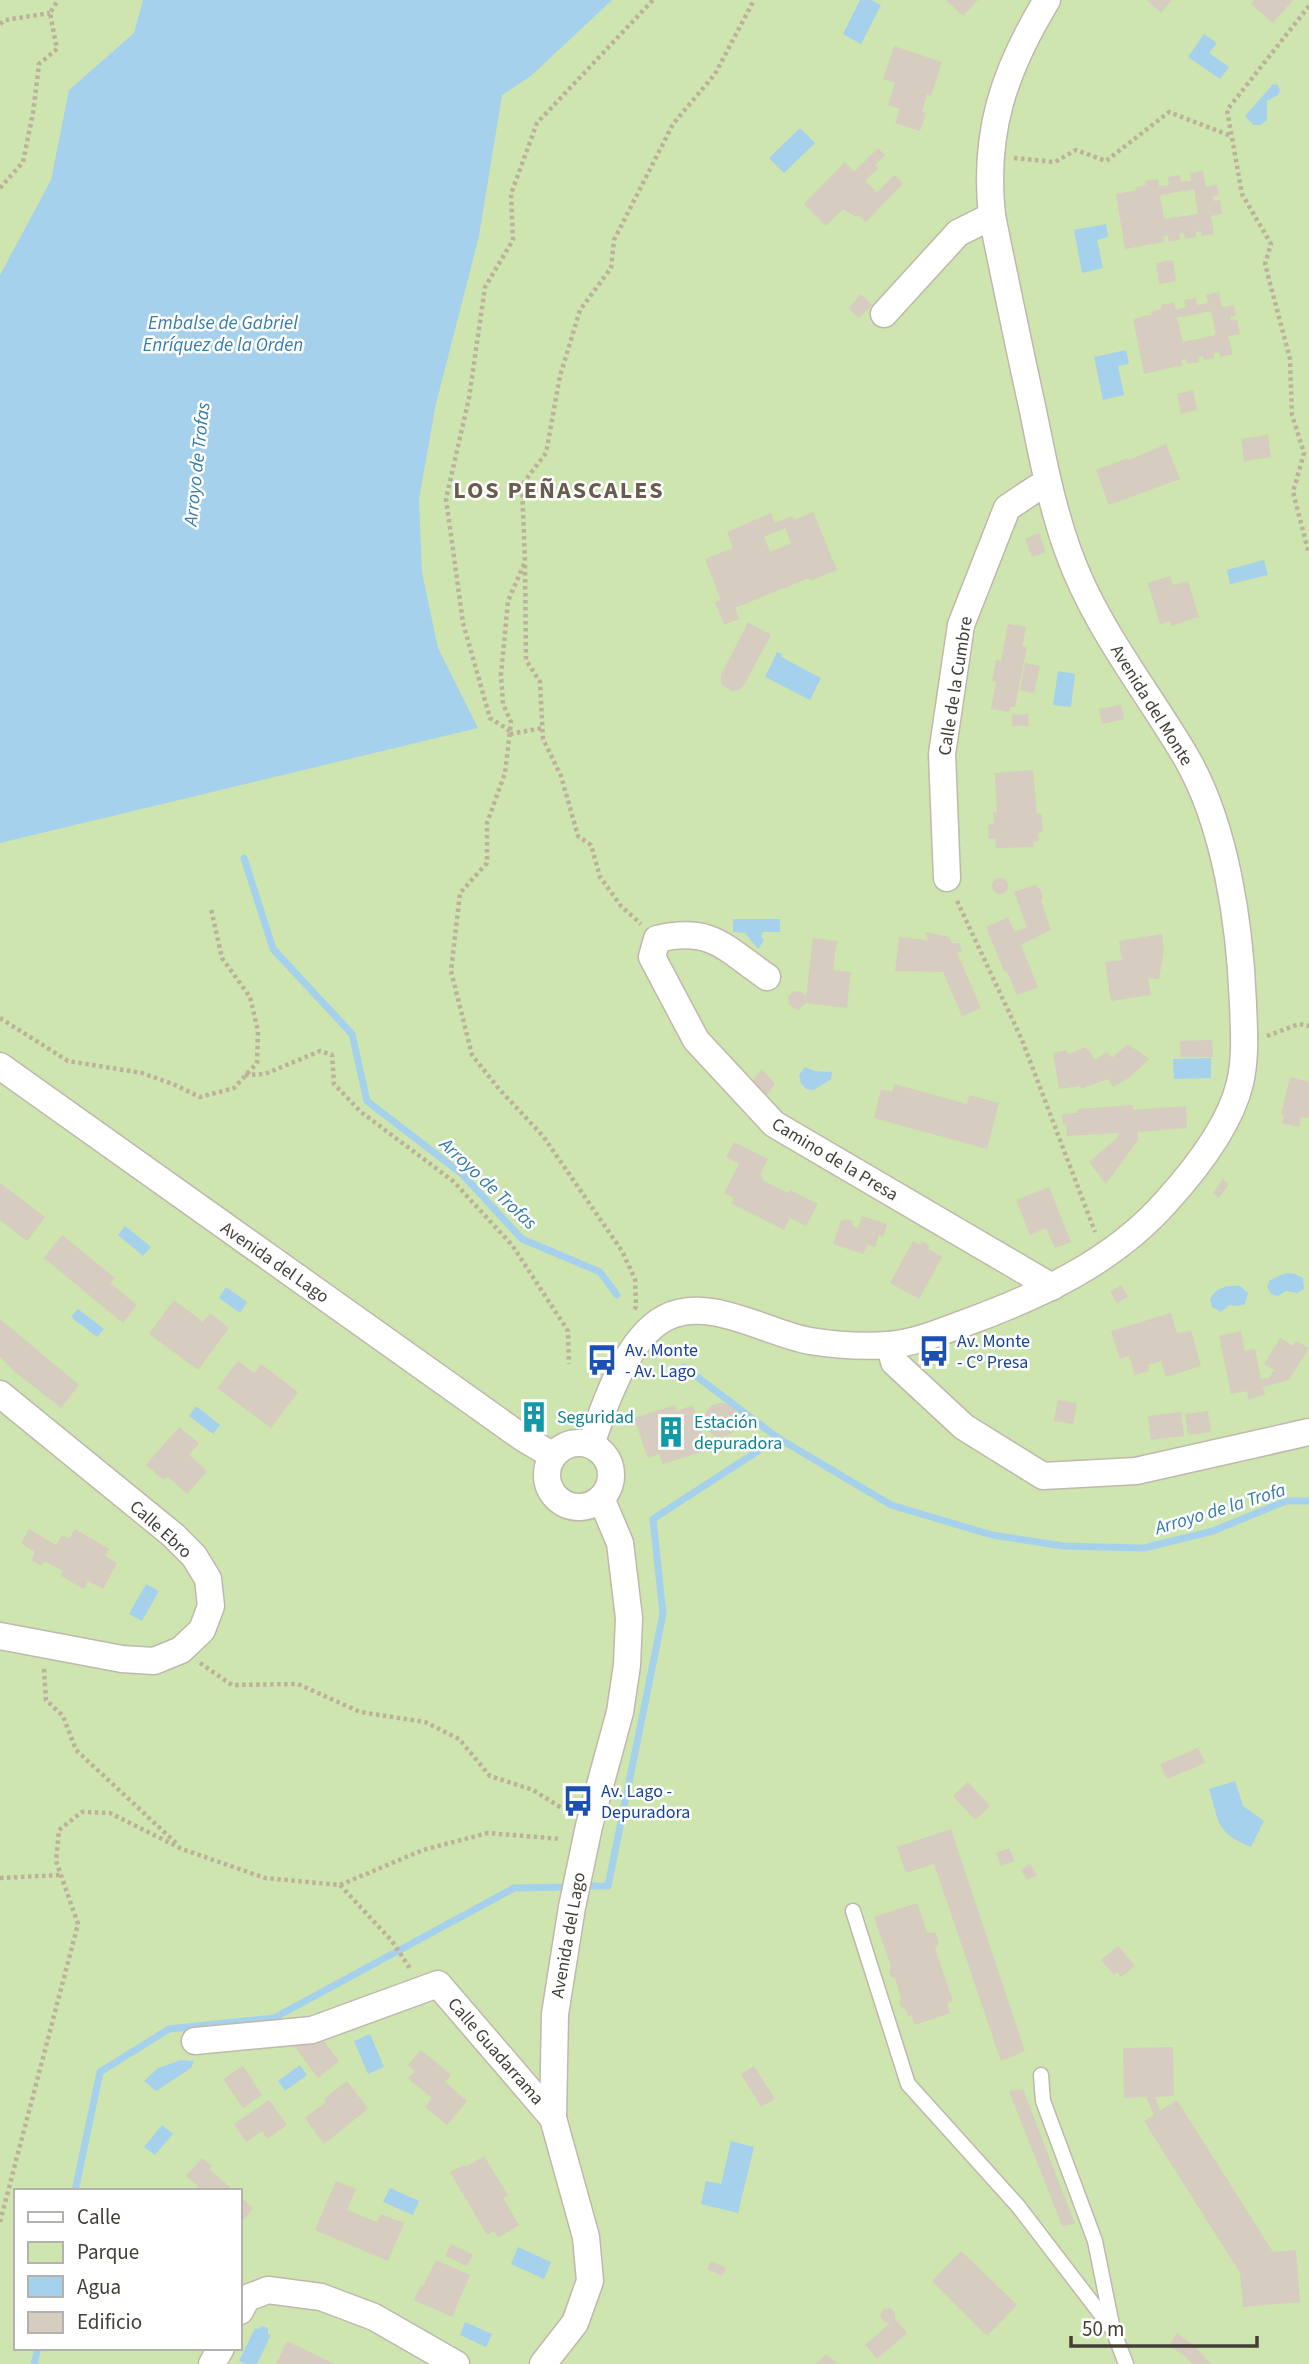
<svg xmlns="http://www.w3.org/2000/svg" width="1309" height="2364" font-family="'Source Sans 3',sans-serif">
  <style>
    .green { fill: #cee5b0; fill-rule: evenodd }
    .water { fill: #a5d1ec }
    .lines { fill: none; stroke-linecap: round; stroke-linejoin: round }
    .stream { stroke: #a5d1ec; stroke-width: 7 }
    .building { fill: #d6ccbf; fill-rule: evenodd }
    .lane-casing { stroke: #c0b8ac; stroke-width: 17 }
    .street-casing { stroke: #c0b8ac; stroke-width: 29 }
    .path { stroke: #beb19b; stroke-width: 4.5; stroke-dasharray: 3.5 3.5; stroke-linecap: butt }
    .lane { stroke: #fff; stroke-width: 14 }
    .street { stroke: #fff; stroke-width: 26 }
    .labels { text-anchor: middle; stroke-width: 5; stroke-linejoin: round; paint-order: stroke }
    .street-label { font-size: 18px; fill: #443e36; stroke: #fff }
    .transit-label { font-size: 18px; fill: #164399; stroke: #fff; text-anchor: start }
    .culture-label { font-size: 18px; fill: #0d838f; stroke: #fff; text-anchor: start }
    .water-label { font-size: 19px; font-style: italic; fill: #347cab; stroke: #fff }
    .district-label { font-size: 24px; font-weight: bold; letter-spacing: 2px; fill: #675c4d; stroke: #fff }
  </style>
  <rect width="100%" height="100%" fill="#f2eee6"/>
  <!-- green -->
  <path class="green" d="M0,0H1309V2364H0ZM16,2191H240V2348H16Z"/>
  <!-- water -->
  <g class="water">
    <polygon points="143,0 612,0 531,76 502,95 479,236 435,408 419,500 422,573 438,648 478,728 0,843 0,275 51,180 69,90 134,33"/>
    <polygon points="860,0 871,0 881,5 861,44 843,34"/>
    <polygon points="1204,34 1217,43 1209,53 1229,67 1220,79 1188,57"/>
    <polygon points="1273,84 1278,85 1280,91 1278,95 1267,101 1267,120 1261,125 1253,125 1245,116"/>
    <polygon points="800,128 815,143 784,173 769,158"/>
    <polygon points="1106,224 1108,237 1097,240 1103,268 1082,273 1074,230"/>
    <polygon points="1126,350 1129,364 1118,366 1124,395 1103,400 1094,357"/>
    <polygon points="1264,560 1268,575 1230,584 1227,570"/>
    <polygon points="777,652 782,654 781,657 821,678 810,700 765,677"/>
    <polygon points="1058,671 1075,674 1071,707 1053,705"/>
    <polygon points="733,919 780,919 780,932 763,932 761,937 764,940 758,949 745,933 733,932"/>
    <polygon points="1211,1058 1211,1078 1174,1079 1173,1059"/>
    <polygon points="805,1067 815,1071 832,1072 831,1079 814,1090 806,1089 801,1083 799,1075"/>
    <polygon points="125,1226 151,1247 143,1256 118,1235"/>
    <polygon points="1286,1273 1295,1274 1303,1278 1304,1289 1297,1293 1286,1291 1278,1296 1271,1294 1267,1287 1270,1280"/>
    <path d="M1240,1286L1248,1293L1245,1304L1238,1306L1229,1305L1221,1312L1212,1307L1210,1299C1216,1287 1228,1285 1240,1286Z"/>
    <polygon points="226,1287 247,1302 240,1313 219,1298"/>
    <polygon points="78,1309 104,1329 97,1337 71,1317"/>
    <polygon points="196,1406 220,1425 213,1434 189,1416"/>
    <polygon points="146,1584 159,1591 142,1621 129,1614"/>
    <path d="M1235,1781L1243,1806L1264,1821L1251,1847C1216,1833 1219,1822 1209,1789Z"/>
    <polygon points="370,2034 384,2067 368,2074 354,2041"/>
    <polygon points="181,2060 194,2061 191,2068 156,2091 144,2081 158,2068"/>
    <polygon points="300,2065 307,2075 285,2091 278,2081"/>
    <polygon points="162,2125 173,2134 155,2155 144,2147"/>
    <polygon points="731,2141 754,2147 738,2213 701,2204 706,2181 721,2184"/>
    <polygon points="390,2188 419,2201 413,2215 383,2202"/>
    <polygon points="518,2247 551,2262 544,2279 511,2264"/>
    <polygon points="465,2322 492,2334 486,2347 460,2335"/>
    <polygon points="262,2326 268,2328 268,2334 271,2335 257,2364 245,2364 239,2361 255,2328 258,2329"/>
  </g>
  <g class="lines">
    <!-- stream -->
    <g class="stream">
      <polyline points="244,858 273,949 352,1034 367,1101 462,1174 522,1239 600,1272 617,1295"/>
      <polyline points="684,1367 778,1438 891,1505 992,1535 1063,1546 1144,1548 1213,1531 1286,1501 1309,1501"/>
      <polyline points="581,1886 608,1886 663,1614 653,1519 778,1438"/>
      <polyline points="75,2191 100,2072 169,2029 274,2018 514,1888 569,1887"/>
      <polyline points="34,2364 38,2348"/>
    </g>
  </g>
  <!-- building -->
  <g class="building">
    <polygon points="946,0 978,0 963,16"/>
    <polygon points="1147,0 1172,0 1161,13"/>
    <polygon points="1254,0 1293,0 1273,23 1251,4"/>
    <polygon points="894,46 942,62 931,96 927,94 922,112 926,113 920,131 895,123 900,109 888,105 895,83 883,79"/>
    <polygon points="878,148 885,155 875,165 878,168 865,181 877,192 894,175 903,183 866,222 858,215 856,217 843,209 826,226 804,204 845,162 854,172"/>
    <path d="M1203,171L1206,187L1217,185L1219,195L1213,196L1214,201L1220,200L1222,214L1211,216L1214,234L1201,236V231L1196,232V237L1185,239L1184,233L1179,234L1180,240L1169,242L1168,236L1163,237L1164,242L1125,249L1116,194L1136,190L1135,187L1146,185L1145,181L1158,179L1159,186L1169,185L1168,177L1180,175L1181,182L1191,181L1190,173ZM1194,189L1198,214L1164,219L1160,195Z"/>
    <polygon points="1173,260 1176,281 1159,284 1156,263"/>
    <path d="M1219,292L1222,307L1234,305L1236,315L1230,317L1231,321L1237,320L1240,334L1228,336L1233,354L1220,357L1219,352L1214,353L1215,358L1204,360L1203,356L1198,357L1199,362L1188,364L1186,359L1181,360L1183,365L1144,374L1133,319L1152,314L1151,312L1162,309L1161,305L1174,302L1176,310L1186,307L1184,300L1196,298L1197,305L1208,303L1206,295ZM1211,311L1216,335L1183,342L1177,318Z"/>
    <polygon points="861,294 872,305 859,318 848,308"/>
    <polygon points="1193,390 1197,410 1181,414 1177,394"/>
    <polygon points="1268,435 1271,457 1244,461 1241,439"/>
    <polygon points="1166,444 1180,479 1109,505 1096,470 1128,458 1129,460"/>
    <path d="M813,512L837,570L810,581L809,578L735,608L739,619L724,625L715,602L721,600L705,559L733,548L727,532L771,513L775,523L792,516L794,520ZM785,528L791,543L770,552L764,537Z"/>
    <polygon points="1039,533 1046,552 1032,557 1025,539"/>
    <polygon points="1170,576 1173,585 1188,581 1199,617 1171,626 1170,621 1160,624 1148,583"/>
    <polygon points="748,622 771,635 743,687 740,690 732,691 721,684 721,675"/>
    <polygon points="1008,624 1026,627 1022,646 1027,647 1015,707 1010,707 1009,712 991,709 996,682 992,681 996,660 1001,661"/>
    <polygon points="1025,663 1040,666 1034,693 1020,690"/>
    <polygon points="1121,705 1124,719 1102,724 1099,709"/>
    <polygon points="1028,714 1029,726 1012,726 1012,715"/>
    <polygon points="1033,770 1037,814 1041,814 1043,832 1038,833 1039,841 1033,842 1034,847 996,848 995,839 989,839 988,825 994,824 993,813 997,812 995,773"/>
    <circle cx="1000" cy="886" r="8"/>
    <polygon points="1035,885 1040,889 1043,896 1041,901 1051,930 1021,945 1038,987 1017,995 1007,972 1004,971 986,927 1008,917 1015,932 1027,927 1014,892"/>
    <polygon points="925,932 949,937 952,943 959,943 962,951 957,953 981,1008 962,1016 943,972 895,971 899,937 928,940"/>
    <polygon points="1162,934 1164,949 1159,979 1148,978 1151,995 1111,1001 1105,962 1122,960 1119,941"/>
    <polygon points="813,938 837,941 833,970 851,972 847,1008 806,1003 798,1010 789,1005 788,997 794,991 801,992 806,996"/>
    <polygon points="1212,1040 1213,1057 1181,1057 1180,1041"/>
    <polygon points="1128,1044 1149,1059 1130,1077 1113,1087 1108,1079 1081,1089 1080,1086 1059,1089 1053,1053 1066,1050 1068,1054 1086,1047 1095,1060 1107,1052 1112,1058"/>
    <polygon points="762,1069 775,1084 766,1096 753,1080"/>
    <polygon points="1290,1077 1309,1082 1309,1118 1301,1117 1299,1127 1282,1123 1284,1115 1281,1115"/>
    <polygon points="894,1084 967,1104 969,1095 999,1103 987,1149 874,1118 881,1089 892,1092"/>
    <polygon points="1133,1105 1133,1110 1186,1106 1187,1128 1138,1132 1138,1140 1106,1184 1089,1162 1118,1137 1118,1133 1067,1136 1066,1124 1063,1124 1062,1114 1077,1113 1077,1109"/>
    <polygon points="734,1142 768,1159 760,1175 763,1177 762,1180 788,1193 790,1190 818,1204 806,1226 790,1218 784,1230 731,1203 734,1198 724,1193 739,1164 726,1157"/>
    <polygon points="1223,1179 1229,1184 1219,1198 1213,1193"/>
    <polygon points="0,1183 45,1217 27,1241 0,1220"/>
    <polygon points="1049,1187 1071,1242 1055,1248 1046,1228 1030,1235 1016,1200"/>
    <polygon points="862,1216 887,1224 883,1237 879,1235 875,1247 868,1245 863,1254 833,1244 841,1221 846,1219 852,1221 853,1227 858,1228"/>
    <polygon points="62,1235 115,1278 110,1283 137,1305 123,1323 44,1258"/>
    <polygon points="913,1241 920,1245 922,1241 930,1246 928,1249 942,1257 919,1299 890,1283"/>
    <polygon points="1121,1285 1128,1296 1117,1303 1110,1292"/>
    <polygon points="174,1300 203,1322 210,1313 229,1328 198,1370 149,1334"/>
    <polygon points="1171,1313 1177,1334 1191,1330 1201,1366 1166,1377 1161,1361 1148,1365 1149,1371 1135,1375 1129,1356 1120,1359 1111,1331"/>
    <polygon points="0,1319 79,1385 61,1408 15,1372 0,1357"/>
    <polygon points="1241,1331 1245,1351 1255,1349 1261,1379 1269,1378 1274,1370 1264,1364 1280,1338 1293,1346 1296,1341 1309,1348 1289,1380 1263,1387 1265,1395 1248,1399 1247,1391 1231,1394 1219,1336"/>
    <polygon points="238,1361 254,1373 261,1364 298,1392 271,1428 217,1388"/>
    <polygon points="1058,1400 1077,1403 1073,1424 1054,1421"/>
    <circle cx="721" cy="1420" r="17"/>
    <polygon points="675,1405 677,1411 693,1405 708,1450 663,1464 659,1454 648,1458 634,1418"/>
    <polygon points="530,1407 545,1419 537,1428 522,1416"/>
    <polygon points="1208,1411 1211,1432 1188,1435 1185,1414"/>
    <polygon points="1181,1412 1184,1436 1151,1440 1148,1416"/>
    <polygon points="179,1427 199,1443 189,1455 207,1471 187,1494 168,1477 164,1480 146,1465"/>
    <polygon points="29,1529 56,1545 62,1535 69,1539 75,1529 109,1549 105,1556 117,1563 103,1589 88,1581 84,1589 61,1576 63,1571 44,1561 42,1566 31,1560 35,1552 21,1543"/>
    <polygon points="1198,1748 1205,1763 1167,1779 1160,1764"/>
    <polygon points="968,1782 990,1806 975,1820 953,1796"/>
    <polygon points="951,1829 1025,2051 1001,2061 934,1864 906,1873 897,1847"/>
    <polygon points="1009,1848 1015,1861 1001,1866 996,1853"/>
    <polygon points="1030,1864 1037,1875 1027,1880 1021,1870"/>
    <polygon points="917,1903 927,1932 936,1933 939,1943 935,1949 953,2001 947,2003 950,2013 915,2025 911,2015 908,2016 905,2008 901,2007 899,2002 901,1998 895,1978 891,1977 889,1971 891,1966 874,1917"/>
    <polygon points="1118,1946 1135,1966 1121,1977 1117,1972 1114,1975 1101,1960"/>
    <polygon points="321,2037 339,2061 318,2078 292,2043"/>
    <polygon points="1173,2047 1174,2096 1155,2097 1160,2111 1177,2100 1273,2252 1296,2250 1300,2302 1243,2307 1240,2273 1144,2121 1154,2115 1146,2097 1124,2098 1123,2048"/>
    <polygon points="421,2050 451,2075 445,2082 467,2101 447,2125 425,2107 432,2098 408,2078 415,2071 408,2065"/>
    <polygon points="243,2066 262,2095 243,2108 223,2079"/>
    <polygon points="754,2066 775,2099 761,2107 741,2074"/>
    <polygon points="347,2081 368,2109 324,2144 305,2118 326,2102 324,2099"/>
    <polygon points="1023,2089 1075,2224 1062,2226 1009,2091"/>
    <polygon points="269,2100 287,2125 267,2139 262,2131 246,2142 234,2124"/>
    <polygon points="484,2156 508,2195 503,2198 519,2225 498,2238 494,2231 487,2235 450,2172 464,2165 466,2167"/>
    <polygon points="202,2158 212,2166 209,2169 231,2188 229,2191 193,2191 198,2186 186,2176"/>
    <polygon points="336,2181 356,2189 347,2210 377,2222 381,2214 404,2223 388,2261 315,2230"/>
    <polygon points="240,2199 243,2199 253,2208 240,2224"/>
    <polygon points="451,2244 473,2255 467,2266 445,2256"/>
    <polygon points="961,2251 1017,2305 987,2336 932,2281"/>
    <polygon points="436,2260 470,2275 452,2317 414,2300 421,2285 423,2287"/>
    <polygon points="711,2261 726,2268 722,2276 707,2269"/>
    <polygon points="891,2308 895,2314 895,2319 907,2333 877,2359 865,2345 890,2323 883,2321 880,2315 884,2309"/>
    <polygon points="1177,2333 1193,2345 1211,2364 1192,2364 1184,2355 1169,2346"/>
    <polygon points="287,2341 295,2345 335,2364 276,2364"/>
    <polygon points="826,2354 837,2364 816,2364"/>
  </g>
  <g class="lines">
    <defs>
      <g id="lane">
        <polyline points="853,1911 908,2084 1018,2206 1113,2330"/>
        <polyline points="1041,2075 1043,2101 1095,2241 1113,2330 1126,2364"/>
      </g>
      <g id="street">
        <polyline points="884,314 958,233 992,216"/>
        <polyline points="947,878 942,754 961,625 1007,508 1037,488 1048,485"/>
        <path d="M767,977C725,948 711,926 657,939L652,957L696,1040L774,1124L1052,1287"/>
        <polyline points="0,1066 523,1438 552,1455"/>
        <polyline points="890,1345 894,1362 964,1427 1043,1476 1136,1471 1309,1432"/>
        <polyline points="0,1394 173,1535 194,1556 208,1579 211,1606 202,1630 181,1650 154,1661 122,1659 0,1636"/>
        <circle cx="579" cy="1475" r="32"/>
        <path d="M591,1445C604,1405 627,1338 665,1318C708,1295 766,1333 810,1341C835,1345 863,1347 889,1345C915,1343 940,1332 965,1323C1039,1296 1113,1262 1166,1202C1195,1170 1230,1125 1240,1083C1246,1057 1244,1030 1243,1004C1240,925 1226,826 1186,757C1146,689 1095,627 1068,551C1051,504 1042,455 1032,406C1018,343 1005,279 992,216C983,132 1004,71 1047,0"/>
        <polyline points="195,2041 312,2030 438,1984 553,2118"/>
        <polyline points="240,2311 247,2298 268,2290 321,2297 374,2317 456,2364"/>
        <polyline points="212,2364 221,2348"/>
        <polyline points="543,2364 575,2323 590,2281 586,2237 553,2118 555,2014 572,1907 589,1826 620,1712 627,1665 629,1618 620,1543 601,1498"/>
      </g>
    </defs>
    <!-- lane casing -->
    <use href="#lane" class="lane-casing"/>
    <!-- street casing -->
    <use href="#street" class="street-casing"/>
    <!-- path -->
    <g class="path">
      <polyline points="1309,6 1227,110 1242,194 1271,244 1265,264 1290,359 1292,415 1304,453 1293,492 1309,554"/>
      <polyline points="0,24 5,20 50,13"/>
      <polyline points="1014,158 1055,162 1076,150 1106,161 1169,112 1231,136"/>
      <polyline points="0,188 23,162 33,113 39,64 57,49 50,13 58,0"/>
      <polyline points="525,565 526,660 540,682 543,739 561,776 578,836 591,845 600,877 621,906 641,924"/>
      <polyline points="510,731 490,718 463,623 446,499 469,398 485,287 513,240 511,194 537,123 653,0"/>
      <polyline points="510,734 542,728"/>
      <polyline points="957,901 1022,1040 1095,1232"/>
      <polyline points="0,1018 68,1061 142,1073 173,1084 200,1097 234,1088 257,1063 258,1031 250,997 222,958 211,909"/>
      <polyline points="1267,1036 1299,1024 1309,1026"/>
      <polyline points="245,1075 265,1074 320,1051 332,1055 334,1084 361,1112 453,1181 512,1245 568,1331 569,1364"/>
      <polyline points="634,1309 636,1307 635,1279 622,1251 543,1136 499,1089 472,1055 451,971 460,893 487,863 487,823 505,773 510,731 511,722 503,704 501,675 508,601 525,562 522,485 546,453 560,376 580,310 611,268 614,240 673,124 715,74 754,0"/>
      <polyline points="200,1663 232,1685 298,1684 360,1712 425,1722 459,1739 490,1776 533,1790 568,1812"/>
      <polyline points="44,1669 46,1700 63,1716 76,1750 177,1844"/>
      <polyline points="0,1878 61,1875"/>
      <polyline points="340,1885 392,1941 411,1970"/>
      <polyline points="0,2222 78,1924 56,1861 59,1830 82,1812 110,1813 182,1849 265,1878 340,1885 423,1850 488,1833 561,1839"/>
    </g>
    <!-- lane -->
    <use href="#lane" class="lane"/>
    <!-- street -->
    <use href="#street" class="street"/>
  </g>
  <!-- icons -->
  <defs>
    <symbol id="bus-bare" viewBox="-9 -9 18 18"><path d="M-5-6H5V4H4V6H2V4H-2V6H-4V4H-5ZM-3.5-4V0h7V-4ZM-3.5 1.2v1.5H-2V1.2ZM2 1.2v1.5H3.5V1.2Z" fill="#1a4fb4" stroke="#fff" stroke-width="2.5" paint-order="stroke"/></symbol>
    <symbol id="building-bare" viewBox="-9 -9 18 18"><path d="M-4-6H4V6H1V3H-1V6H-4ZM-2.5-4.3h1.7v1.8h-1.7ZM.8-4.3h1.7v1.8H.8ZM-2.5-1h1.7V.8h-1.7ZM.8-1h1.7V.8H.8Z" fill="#0f9aa8" stroke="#fff" stroke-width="2.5" paint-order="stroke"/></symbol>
  </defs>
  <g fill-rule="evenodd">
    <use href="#bus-bare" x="912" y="1329" width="44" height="44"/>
    <use href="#bus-bare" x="580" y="1338" width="44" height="44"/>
    <use href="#building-bare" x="512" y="1395" width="44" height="44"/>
    <use href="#building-bare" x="649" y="1410" width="44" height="44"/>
    <use href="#bus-bare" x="556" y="1779" width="44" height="44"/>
  </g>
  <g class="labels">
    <!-- street labels -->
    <g class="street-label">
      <text transform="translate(955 686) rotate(-81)" y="6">Calle de la Cumbre</text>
      <text transform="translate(1152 705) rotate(58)" y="6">Avenida del Monte</text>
      <text transform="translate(835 1159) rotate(31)" y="6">Camino de la Presa</text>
      <text transform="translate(275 1262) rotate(35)" y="6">Avenida del Lago</text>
      <text transform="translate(161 1529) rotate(42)" y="6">Calle Ebro</text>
      <text transform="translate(568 1935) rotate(-80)" y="6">Avenida del Lago</text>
      <text transform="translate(496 2051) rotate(49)" y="6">Calle Guadarrama</text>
    </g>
    <!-- transit labels -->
    <g class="transit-label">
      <text x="957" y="1347">Av. Monte<tspan x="957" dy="21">- Cº Presa</tspan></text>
      <text x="625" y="1356">Av. Monte<tspan x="625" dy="21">- Av. Lago</tspan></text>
      <text x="601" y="1797">Av. Lago -<tspan x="601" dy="21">Depuradora</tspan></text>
    </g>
    <!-- culture labels -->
    <g class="culture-label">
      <text x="557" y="1423">Seguridad</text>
      <text x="694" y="1428">Estación<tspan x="694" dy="21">depuradora</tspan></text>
    </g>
    <!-- water labels -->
    <g class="water-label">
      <text x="223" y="329">Embalse de Gabriel<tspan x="223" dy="22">Enríquez de la Orden</tspan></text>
      <text transform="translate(196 464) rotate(-84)" y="7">Arroyo de Trofas</text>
      <text transform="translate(489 1183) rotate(43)" y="7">Arroyo de Trofas</text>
      <text transform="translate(1220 1508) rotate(-17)" y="7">Arroyo de la Trofa</text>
    </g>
    <!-- district labels -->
    <g class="district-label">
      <text x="559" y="498">LOS PEÑASCALES</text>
    </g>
  </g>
  <!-- legend -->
  <rect x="14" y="2189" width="228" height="161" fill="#ffffff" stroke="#b4b2af" stroke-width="2"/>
  <rect x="28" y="2212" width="35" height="10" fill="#ffffff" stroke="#b4b2af" stroke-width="2"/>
  <text x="77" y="2224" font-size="21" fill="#443e36">Calle</text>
  <rect x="28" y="2242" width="35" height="21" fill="#cee5b0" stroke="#b4b2af" stroke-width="2"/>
  <text x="77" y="2259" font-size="21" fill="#443e36">Parque</text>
  <rect x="28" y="2276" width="35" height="21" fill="#a5d1ec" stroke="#b4b2af" stroke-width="2"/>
  <text x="77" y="2294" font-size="21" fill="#443e36">Agua</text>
  <rect x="28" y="2312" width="35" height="21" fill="#d6ccbf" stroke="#b4b2af" stroke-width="2"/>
  <text x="77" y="2329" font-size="21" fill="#443e36">Edificio</text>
  <!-- scale -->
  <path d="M1071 2336v10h186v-10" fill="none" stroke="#443e36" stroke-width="3.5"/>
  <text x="1082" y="2336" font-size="21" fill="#443e36" stroke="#ffffff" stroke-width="5" paint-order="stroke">50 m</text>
</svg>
